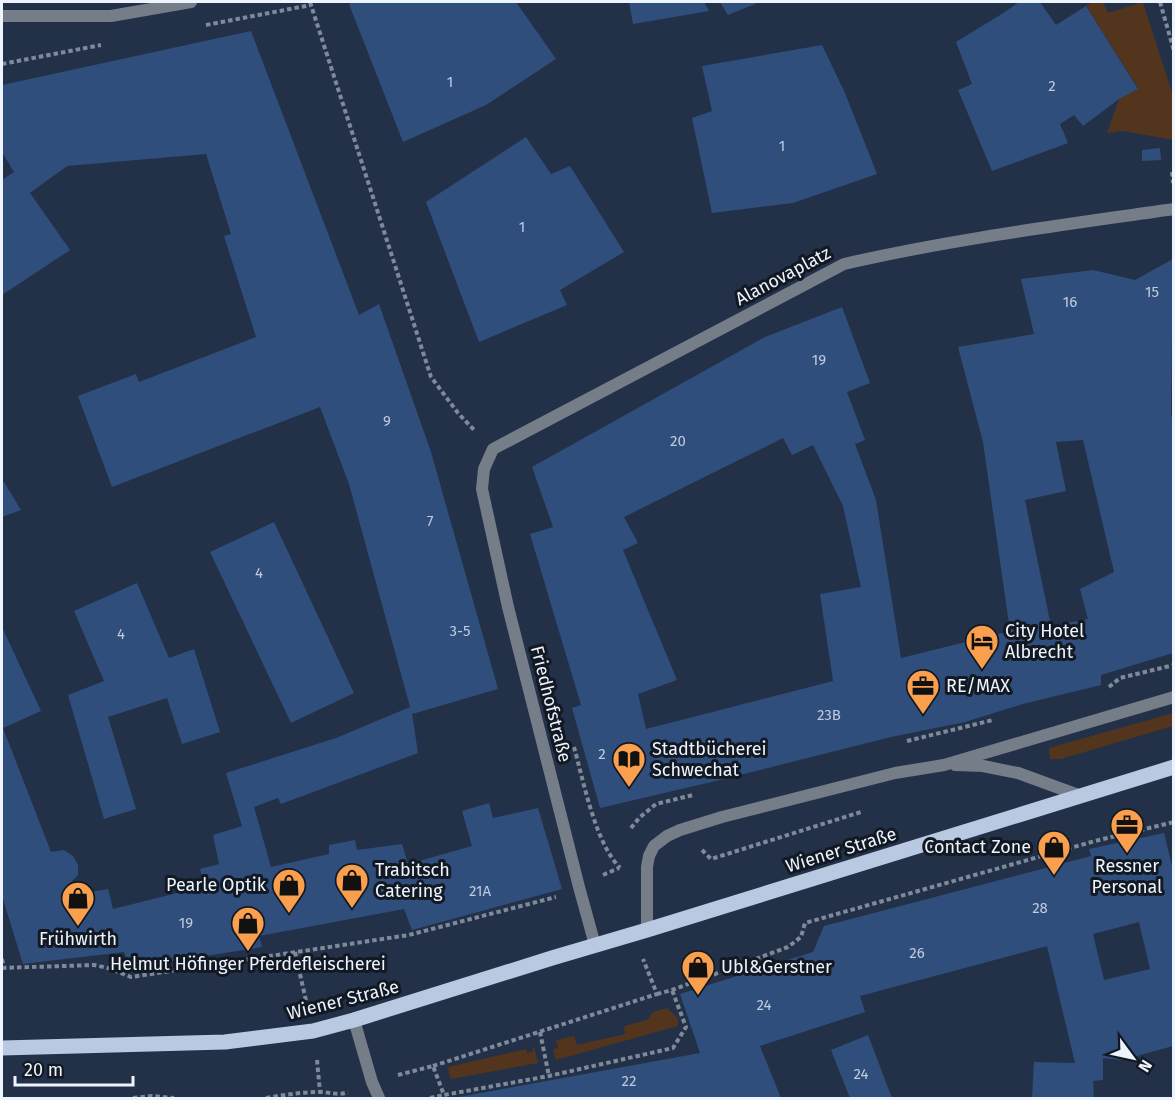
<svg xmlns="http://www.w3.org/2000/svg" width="1175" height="1100" font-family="'Fira Sans',sans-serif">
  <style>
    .green { fill: #52351c }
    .building { fill: #304e7c; fill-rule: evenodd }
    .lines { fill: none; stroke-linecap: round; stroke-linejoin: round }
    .path { stroke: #7e8999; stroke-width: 4; stroke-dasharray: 4.5 3; stroke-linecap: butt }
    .minor { stroke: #757d89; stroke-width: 12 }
    .primary { stroke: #b9c9e2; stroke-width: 15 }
    .labels { text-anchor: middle; stroke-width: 6; stroke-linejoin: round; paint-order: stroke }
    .number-label { font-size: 15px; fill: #becadd }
    .street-label { font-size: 18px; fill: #eef4fd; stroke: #121923 }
    .poi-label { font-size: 18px; fill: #eef4fd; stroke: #121923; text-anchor: start }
  </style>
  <rect width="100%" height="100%" fill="#223148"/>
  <!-- green -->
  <g class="green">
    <polygon points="1093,2 1103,2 1108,13 1143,2 1173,96 1173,140 1123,131 1107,133 1119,99 1138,88 1086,6"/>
    <polygon points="1173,713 1173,726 1061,759 1050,759 1049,748"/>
    <polygon points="667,1008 678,1018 678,1026 556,1060 553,1049 558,1048 556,1040 574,1036 577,1045 625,1034 624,1026 647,1020 653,1012"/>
    <polygon points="534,1046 538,1063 451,1079 449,1074 448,1067 526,1049 527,1053 533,1051 533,1047"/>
  </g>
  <!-- building -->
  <g class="building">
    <polygon points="353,2 516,2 556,59 486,105 403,142 349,4"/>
    <polygon points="629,2 704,2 709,11 633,24"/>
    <polygon points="720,2 760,2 728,15"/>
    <polygon points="1019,2 1040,2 1056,25 1086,6 1138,89 1119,99 1083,126 1074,115 1060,124 1068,143 992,171 958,90 972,84 956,42 1005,12"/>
    <polygon points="251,31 359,315 379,304 431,452 498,689 412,714 418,753 281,804 278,798 254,807 271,867 329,854 329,845 355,840 357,850 402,844 408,864 472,846 462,811 489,803 493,818 538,808 562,889 412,930 404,909 259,936 262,947 130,968 124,952 23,964 2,896 2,627 41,711 3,728 51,852 64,850 73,856 78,865 78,875 69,884 72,895 108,889 113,909 205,886 200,869 219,864 213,835 242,826 226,773 336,738 410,707 349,484 320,407 112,487 78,396 136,374 139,382 256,337 224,236 231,234 206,154 67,166 30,193 70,250 2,295 2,180 14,172 2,152 2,85"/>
    <polygon points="822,45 845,93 877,174 793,203 712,213 692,118 712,111 702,66"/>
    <polygon points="526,137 551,174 570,166 624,252 560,290 567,305 479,342 426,202"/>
    <polygon points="1160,148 1161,160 1142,161 1142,150"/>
    <path d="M1173,259L1171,413L1173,425V653L1101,675V685L1023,704L965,722L891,737L720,780L600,808L572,708L581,705L530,534L553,527L532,467L765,337L842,307L870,383L847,392L865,440L855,444L876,500L901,658L1010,631L983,442L958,347L1034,334L1021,279L1093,270L1135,280ZM783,438L792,455L813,445L843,506L861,587L820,594L833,681L646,729L638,694L677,680L623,550L638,543L624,517ZM1083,440L1114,572L1080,589L1088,619L1051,626L1025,500L1066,491L1056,442Z"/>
    <polygon points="4,482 21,510 2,517 2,483"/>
    <polygon points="274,522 354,693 291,723 210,552"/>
    <polygon points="137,583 169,658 194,649 220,732 182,744 167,698 108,717 136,809 104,819 68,695 104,681 74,611"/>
    <path d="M1164,833L1173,870V1046L1122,1060L1103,1058V1080L1093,1081L1094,1098H1040L1032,1097L1034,1062L1075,1063L1047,946L860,996L865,1012L760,1046L781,1098H459V1097L700,1053L680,994L813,952L824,926L1091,856L1089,849ZM1139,922L1150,969L1104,980L1093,934Z"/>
    <polygon points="868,1035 892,1098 850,1098 831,1050"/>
  </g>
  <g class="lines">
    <!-- path -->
    <g class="path">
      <polyline points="310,2 431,377 458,413 474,430"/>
      <polyline points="1160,2 1174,51"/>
      <polyline points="206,25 311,5"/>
      <polyline points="2,64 101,45"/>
      <polyline points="1172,172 1173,183"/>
      <polyline points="1109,687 1120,678 1174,665"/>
      <polyline points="907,741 993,720"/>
      <path d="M574,747C584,783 595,842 620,868"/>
      <polyline points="631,828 639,818 656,804 693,795"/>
      <polyline points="702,850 711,859 861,812"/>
      <polyline points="603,875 619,868"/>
      <polyline points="295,952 307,1005"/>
      <polyline points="2,959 4,967"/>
      <polyline points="2,968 94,965 108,968 131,977 409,935 556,897"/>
      <polyline points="657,994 672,990 788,947 801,937 805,923 1095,841 1174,822"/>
      <polyline points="540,1032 549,1076"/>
      <polyline points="317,1060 320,1092"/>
      <polyline points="433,1066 657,994 643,959"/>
      <polyline points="398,1075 433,1066 444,1095 549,1076 673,1048 686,1027 672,990"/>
      <polyline points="133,1098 152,1096 174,1098"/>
      <path d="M266,1098C284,1095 302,1092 320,1092C330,1092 338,1096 348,1092"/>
      <polyline points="430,1098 444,1095"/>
    </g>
    <!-- minor -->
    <g class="minor">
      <polyline points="2,16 111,16 191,2"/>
      <polyline points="955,765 983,766 1018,773 1081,796"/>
      <polyline points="647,930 647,867 649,856 654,846 667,836 680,830 722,817 895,773 944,765 1174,697"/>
      <path d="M595,945L579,887L508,607L482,489L484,469L493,449L844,264C952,239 1063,225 1174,209"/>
      <polyline points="354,1020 372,1082 379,1098"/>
    </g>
    <!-- primary -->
    <polyline class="primary" points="2,1048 225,1042 313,1031 354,1020 552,958 647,930 1174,767"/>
  </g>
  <!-- icons -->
  <defs>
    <symbol id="hotel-pin" viewBox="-11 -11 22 30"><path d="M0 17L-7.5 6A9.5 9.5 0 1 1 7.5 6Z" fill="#fa9f4e" stroke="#121923"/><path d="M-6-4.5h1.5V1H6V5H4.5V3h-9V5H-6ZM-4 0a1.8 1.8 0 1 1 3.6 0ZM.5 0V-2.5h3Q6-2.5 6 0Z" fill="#111"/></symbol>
    <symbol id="office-pin" viewBox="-11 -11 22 30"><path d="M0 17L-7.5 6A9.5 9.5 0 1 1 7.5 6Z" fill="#fa9f4e" stroke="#121923"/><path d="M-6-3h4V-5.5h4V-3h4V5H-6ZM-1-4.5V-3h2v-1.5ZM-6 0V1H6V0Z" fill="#111"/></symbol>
    <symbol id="library-pin" viewBox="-11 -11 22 30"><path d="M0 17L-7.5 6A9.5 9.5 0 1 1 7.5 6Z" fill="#fa9f4e" stroke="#121923"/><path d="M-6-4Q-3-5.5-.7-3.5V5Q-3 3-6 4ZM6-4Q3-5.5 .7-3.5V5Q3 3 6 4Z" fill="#111"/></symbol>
    <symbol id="shop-pin" viewBox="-11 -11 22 30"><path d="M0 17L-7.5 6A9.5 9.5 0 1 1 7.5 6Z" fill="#fa9f4e" stroke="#121923"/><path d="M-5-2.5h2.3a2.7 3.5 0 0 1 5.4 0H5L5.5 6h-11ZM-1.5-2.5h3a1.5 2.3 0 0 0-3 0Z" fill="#111"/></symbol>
  </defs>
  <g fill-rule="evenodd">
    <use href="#hotel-pin" x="963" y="622" width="38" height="52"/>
    <use href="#office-pin" x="904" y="667" width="38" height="52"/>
    <use href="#library-pin" x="610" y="740" width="38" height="52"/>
    <use href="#office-pin" x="1108" y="806" width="38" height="52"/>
    <use href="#shop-pin" x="1035" y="828" width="38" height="52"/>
    <use href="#shop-pin" x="333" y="861" width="38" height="52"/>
    <use href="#shop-pin" x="270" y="866" width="38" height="52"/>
    <use href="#shop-pin" x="59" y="879" width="38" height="52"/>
    <use href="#shop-pin" x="229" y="904" width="38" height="52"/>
    <use href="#shop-pin" x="679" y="948" width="38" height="52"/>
  </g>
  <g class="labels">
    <!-- number labels -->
    <g class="number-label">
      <text x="450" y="87">1</text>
      <text x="1052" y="91">2</text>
      <text x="782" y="151">1</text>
      <text x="522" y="232">1</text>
      <text x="1152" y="297">15</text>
      <text x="1070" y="307">16</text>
      <text x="819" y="365">19</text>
      <text x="387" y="426">9</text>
      <text x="678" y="446">20</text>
      <text x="430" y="526">7</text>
      <text x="259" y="578">4</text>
      <text x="460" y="636">3-5</text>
      <text x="121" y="639">4</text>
      <text x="829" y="720">23B</text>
      <text x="602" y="759">2</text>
      <text x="480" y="896">21A</text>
      <text x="1040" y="913">28</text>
      <text x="186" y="928">19</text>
      <text x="917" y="958">26</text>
      <text x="764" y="1010">24</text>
      <text x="861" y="1079">24</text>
      <text x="629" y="1086">22</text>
    </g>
    <!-- street labels -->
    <g class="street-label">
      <text transform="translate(783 276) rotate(-28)" y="6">Alanovaplatz</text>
      <text transform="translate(551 704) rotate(76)" y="6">Friedhofstraße</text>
      <text transform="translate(841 850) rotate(-17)" y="6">Wiener Straße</text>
      <text transform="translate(343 1000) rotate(-14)" y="6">Wiener Straße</text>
    </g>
    <!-- poi labels -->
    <g class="poi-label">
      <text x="1005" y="637">City Hotel<tspan x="1005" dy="21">Albrecht</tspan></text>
      <text x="946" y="692">RE/MAX</text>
      <text x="652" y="755">Stadtbücherei<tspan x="652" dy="21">Schwechat</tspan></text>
      <text x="1031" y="853" text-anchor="end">Contact Zone</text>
      <text x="1127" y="872" text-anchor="middle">Ressner<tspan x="1127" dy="21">Personal</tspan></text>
      <text x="375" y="876">Trabitsch<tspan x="375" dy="21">Catering</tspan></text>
      <text x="266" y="891" text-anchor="end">Pearle Optik</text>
      <text x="78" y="945" text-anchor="middle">Frühwirth</text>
      <text x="248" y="970" text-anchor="middle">Helmut Höfinger Pferdefleischerei</text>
      <text x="721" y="973">Ubl&amp;Gerstner</text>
    </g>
  </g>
  <!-- border -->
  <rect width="1175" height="1100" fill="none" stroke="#eef4fd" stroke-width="6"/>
  <!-- north arrow -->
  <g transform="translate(1133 1058) rotate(123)" stroke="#121923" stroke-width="4.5" paint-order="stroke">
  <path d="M0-4.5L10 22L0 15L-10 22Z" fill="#eef4fd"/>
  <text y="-9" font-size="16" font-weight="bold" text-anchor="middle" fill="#eef4fd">N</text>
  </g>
  <!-- scale -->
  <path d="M15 1076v9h118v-9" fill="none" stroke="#eef4fd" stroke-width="3"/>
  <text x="24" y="1076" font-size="18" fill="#eef4fd" stroke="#121923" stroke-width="4.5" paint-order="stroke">20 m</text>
</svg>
